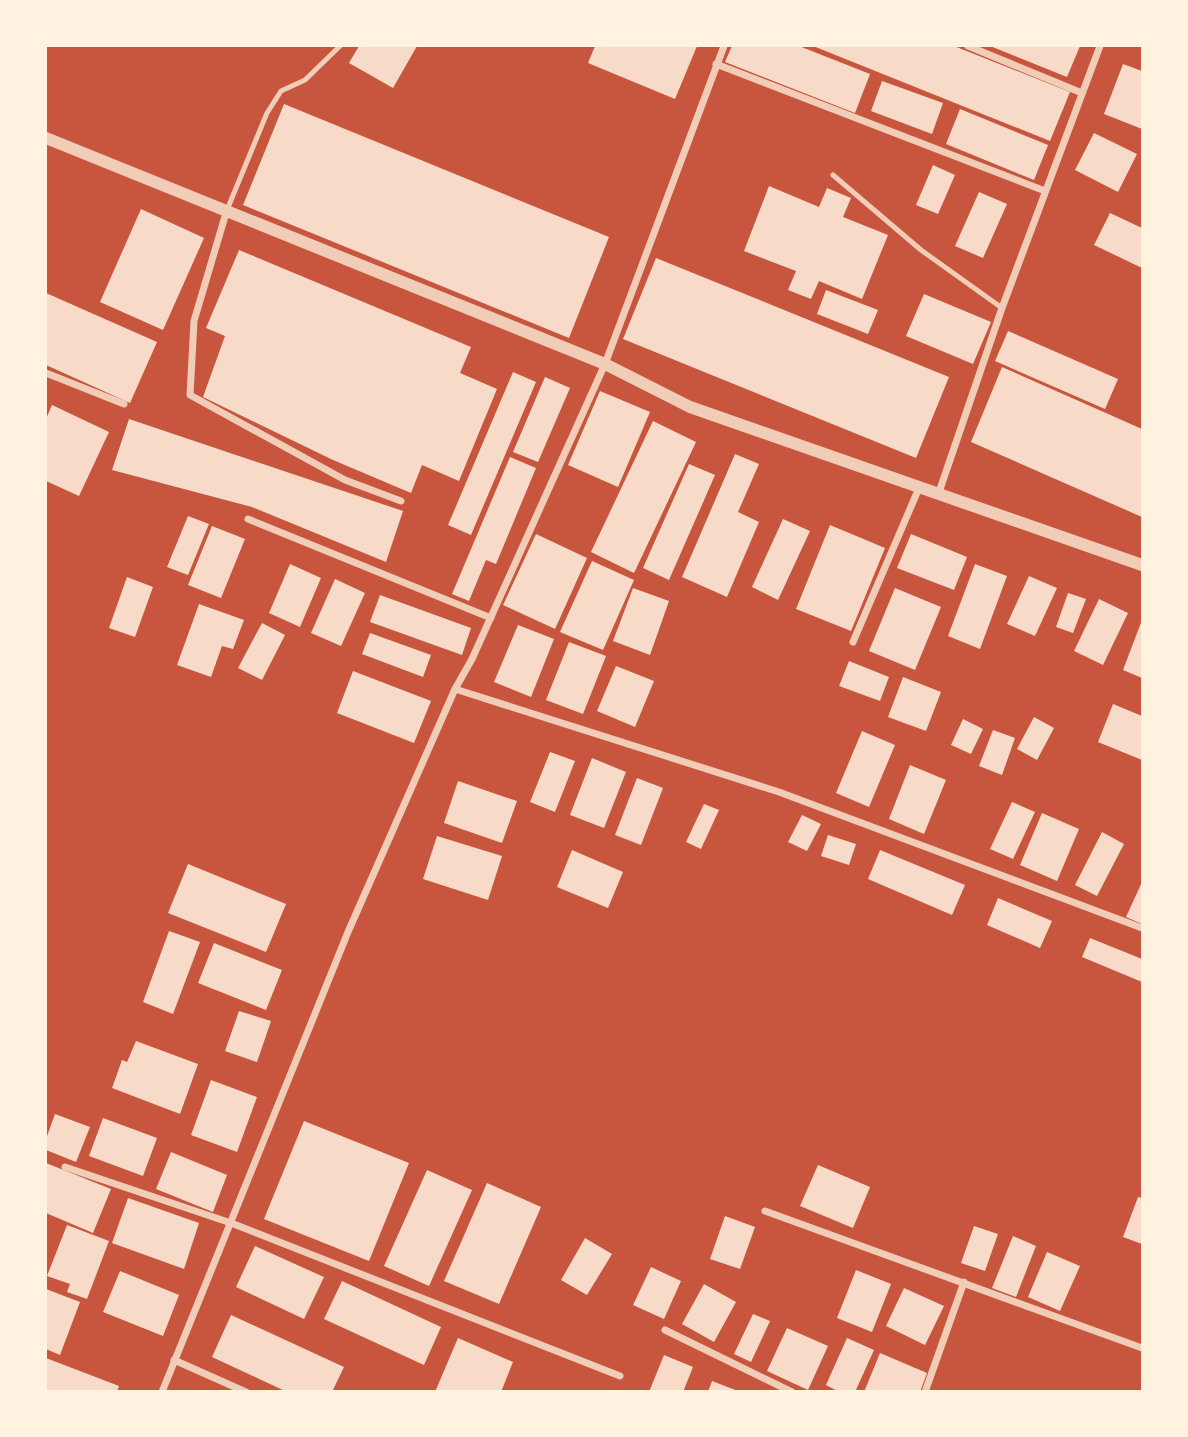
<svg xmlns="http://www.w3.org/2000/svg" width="1188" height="1437" font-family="Barlow,sans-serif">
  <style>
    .building { fill: #f7dbc8 }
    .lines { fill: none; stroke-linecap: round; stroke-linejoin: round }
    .service { stroke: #f1ccb7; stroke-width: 5 }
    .minor { stroke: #f1ccb7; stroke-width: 7 }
    .tertiary { stroke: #f1ccb7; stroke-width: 12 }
  </style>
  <rect width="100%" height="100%" fill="#c8553d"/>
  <!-- building -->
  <g class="building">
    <polygon points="359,46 417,46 393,88 349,63"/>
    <polygon points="595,46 697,46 675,99 588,63"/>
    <polygon points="732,46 799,46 870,74 855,113 725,62"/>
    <polygon points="813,46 954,46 1070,92 1050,141"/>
    <polygon points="990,46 1080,46 1067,77"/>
    <polygon points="1123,64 1142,71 1142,129 1104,114"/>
    <polygon points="882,81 943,103 932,134 871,111"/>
    <polygon points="284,104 609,237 569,338 243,205"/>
    <polygon points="960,109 1048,145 1034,180 946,144"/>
    <polygon points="1094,133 1137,154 1118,192 1075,170"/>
    <polygon points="933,165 955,175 938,214 916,205"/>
    <polygon points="769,186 819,207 827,188 851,198 843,217 888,235 862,299 819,281 811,299 788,290 796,271 744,251"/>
    <polygon points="979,192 1007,204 983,258 955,246"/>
    <polygon points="141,209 204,238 163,330 100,302"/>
    <polygon points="1110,213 1142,228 1142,268 1094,245"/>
    <polygon points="239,250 471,347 460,373 497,389 459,481 422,465 411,493 333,460 203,397 225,336 206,328"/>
    <polygon points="656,258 949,377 916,458 623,339"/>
    <polygon points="826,290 878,310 868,334 817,314"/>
    <polygon points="46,293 157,342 130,403 46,365"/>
    <polygon points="924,294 991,322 973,364 906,336"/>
    <polygon points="1008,331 1118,379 1105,409 995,361"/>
    <polygon points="1002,367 1142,429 1142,517 971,442"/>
    <polygon points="513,372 536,382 471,535 448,525"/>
    <polygon points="545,377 570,388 538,462 513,452"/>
    <polygon points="600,391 650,412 618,487 568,465"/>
    <polygon points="52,405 109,432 79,496 46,481 46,419"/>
    <polygon points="129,419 403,511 386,562 252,507 112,470"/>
    <polygon points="653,421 696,442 634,573 591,552"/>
    <polygon points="735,454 759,464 738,512 759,522 727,597 682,577"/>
    <polygon points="510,457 536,468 496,564 486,560 469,601 452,594"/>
    <polygon points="689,464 715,475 669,580 643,568"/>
    <polygon points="188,516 209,524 188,575 167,567"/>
    <polygon points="783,519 810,531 778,600 752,587"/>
    <polygon points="830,525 885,548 851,631 796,609"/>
    <polygon points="212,526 245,539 221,598 188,585"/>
    <polygon points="536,534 587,558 555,629 503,605"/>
    <polygon points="911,534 967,557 954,590 897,568"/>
    <polygon points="592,561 634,580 603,650 560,632"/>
    <polygon points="290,564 321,578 300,627 269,613"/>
    <polygon points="975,564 1007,576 980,649 948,636"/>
    <polygon points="1029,576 1057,588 1035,636 1007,624"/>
    <polygon points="127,577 153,587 135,637 109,628"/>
    <polygon points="335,579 365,593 341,646 311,633"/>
    <polygon points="633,588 669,601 650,655 613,641"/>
    <polygon points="895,588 941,607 915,670 869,651"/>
    <polygon points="1068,593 1086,599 1073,633 1056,627"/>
    <polygon points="380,595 471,628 462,655 370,622"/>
    <polygon points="1099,599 1128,613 1103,665 1074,651"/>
    <polygon points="199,604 244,620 233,649 222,646 211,677 177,665"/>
    <polygon points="1142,620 1142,678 1123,670"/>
    <polygon points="262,623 285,635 262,680 238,668"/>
    <polygon points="518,625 554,639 531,697 494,682"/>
    <polygon points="370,633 431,655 423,677 362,654"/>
    <polygon points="569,642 606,656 583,714 546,700"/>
    <polygon points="849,661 889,677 880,701 839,686"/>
    <polygon points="616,666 654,681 635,727 597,711"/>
    <polygon points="353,671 431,701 414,743 337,713"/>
    <polygon points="903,677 941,692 926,731 888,717"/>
    <polygon points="1113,704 1142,716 1142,760 1098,742"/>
    <polygon points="1034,717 1054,728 1037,760 1017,749"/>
    <polygon points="963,719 983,729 971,754 951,745"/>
    <polygon points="993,730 1015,738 1002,775 979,766"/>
    <polygon points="862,731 895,745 869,807 836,793"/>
    <polygon points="550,752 575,761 555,812 530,802"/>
    <polygon points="592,758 626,772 604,828 570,815"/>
    <polygon points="910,765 946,780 924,834 889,819"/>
    <polygon points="637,778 663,788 641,845 615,835"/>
    <polygon points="458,781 517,801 502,843 444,823"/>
    <polygon points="1012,802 1035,812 1013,859 990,849"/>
    <polygon points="704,804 719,810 701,849 686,842"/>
    <polygon points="1042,813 1079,829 1057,881 1020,865"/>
    <polygon points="802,815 821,824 807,851 788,842"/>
    <polygon points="1102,832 1124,844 1097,896 1075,885"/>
    <polygon points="828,835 856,844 849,865 821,856"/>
    <polygon points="437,836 502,856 488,900 423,879"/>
    <polygon points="572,850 623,872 608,908 557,887"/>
    <polygon points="880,850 965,885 952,915 868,879"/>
    <polygon points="188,864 286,904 266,952 168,913"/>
    <polygon points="1142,882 1142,924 1126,917"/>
    <polygon points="998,898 1052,921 1040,948 987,925"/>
    <polygon points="169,931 200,942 173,1014 143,1002"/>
    <polygon points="1090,938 1142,959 1142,982 1082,957"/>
    <polygon points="214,943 282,970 266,1010 198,983"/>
    <polygon points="239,1011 271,1021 257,1062 225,1051"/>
    <polygon points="136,1041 198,1064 180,1114 112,1088 122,1060 127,1062"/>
    <polygon points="211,1080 257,1097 237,1152 191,1135"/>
    <polygon points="55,1114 90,1127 76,1162 46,1150 46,1139"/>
    <polygon points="103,1118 157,1138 143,1176 89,1156"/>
    <polygon points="304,1121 409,1163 369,1261 264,1219"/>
    <polygon points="171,1152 227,1175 213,1212 156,1189"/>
    <polygon points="46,1163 111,1189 93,1233 46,1213"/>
    <polygon points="818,1165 870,1187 853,1228 800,1206"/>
    <polygon points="427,1170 472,1190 429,1286 384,1266"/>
    <polygon points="487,1183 541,1207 499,1304 444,1281"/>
    <polygon points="1138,1197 1142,1198 1142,1244 1123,1237"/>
    <polygon points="128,1198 199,1223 184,1269 112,1243"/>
    <polygon points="725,1216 755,1227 740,1269 710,1259"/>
    <polygon points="67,1225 109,1241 87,1299 67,1292 70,1284 47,1276"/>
    <polygon points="974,1226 998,1234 985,1271 961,1263"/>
    <polygon points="1013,1236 1036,1246 1016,1297 992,1288"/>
    <polygon points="585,1238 612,1254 587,1295 561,1280"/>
    <polygon points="255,1246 324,1277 304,1319 236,1287"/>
    <polygon points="1047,1252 1080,1266 1060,1311 1028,1297"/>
    <polygon points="651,1267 681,1281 664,1319 633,1305"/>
    <polygon points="856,1270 891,1284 872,1332 837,1318"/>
    <polygon points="120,1271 179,1295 163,1336 103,1312"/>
    <polygon points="342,1281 441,1327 424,1365 324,1319"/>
    <polygon points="704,1284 736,1302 714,1342 682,1324"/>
    <polygon points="904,1288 944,1306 925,1345 886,1326"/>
    <polygon points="46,1289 80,1302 60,1355 46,1349"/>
    <polygon points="753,1314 770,1321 751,1362 734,1354"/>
    <polygon points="231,1315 344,1367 332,1392 287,1392 212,1357"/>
    <polygon points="787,1328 828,1346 808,1390 767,1371"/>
    <polygon points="458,1338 513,1362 501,1392 435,1392"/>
    <polygon points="847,1338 874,1350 855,1392 839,1392 826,1385"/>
    <polygon points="880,1353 927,1373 920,1392 864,1392"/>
    <polygon points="664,1355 693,1367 683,1392 649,1392"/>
    <polygon points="46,1358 119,1386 117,1392 46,1392"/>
    <polygon points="712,1381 738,1391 738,1392 708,1392"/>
  </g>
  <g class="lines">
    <!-- service -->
    <g class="service">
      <polyline points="833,175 921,250 1002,308"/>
      <polyline points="227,210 267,113 281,91 305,80 340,46"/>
    </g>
    <!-- minor -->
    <g class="minor">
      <polyline points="968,46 1082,93"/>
      <polyline points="716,64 1045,191"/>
      <polyline points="226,213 194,321 190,395 345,480 401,501"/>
      <polyline points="46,373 124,404"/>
      <polyline points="938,495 1002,308 1100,46"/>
      <polyline points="248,519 491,618"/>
      <polyline points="853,642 919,488"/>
      <polyline points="455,689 779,792 1142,928"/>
      <polyline points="65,1167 231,1223 620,1376"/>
      <polyline points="765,1211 1142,1348"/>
      <polyline points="665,1330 792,1392"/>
      <polyline points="174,1360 246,1392"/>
      <polyline points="162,1392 348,932 455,689 472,659 605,364 724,46"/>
      <polyline points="925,1392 964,1282"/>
    </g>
    <!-- tertiary -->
    <polyline class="tertiary" points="46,138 605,364 690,407 1142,565"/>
  </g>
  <!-- border -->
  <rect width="1188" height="1437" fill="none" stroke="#fff3e0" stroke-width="94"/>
</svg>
